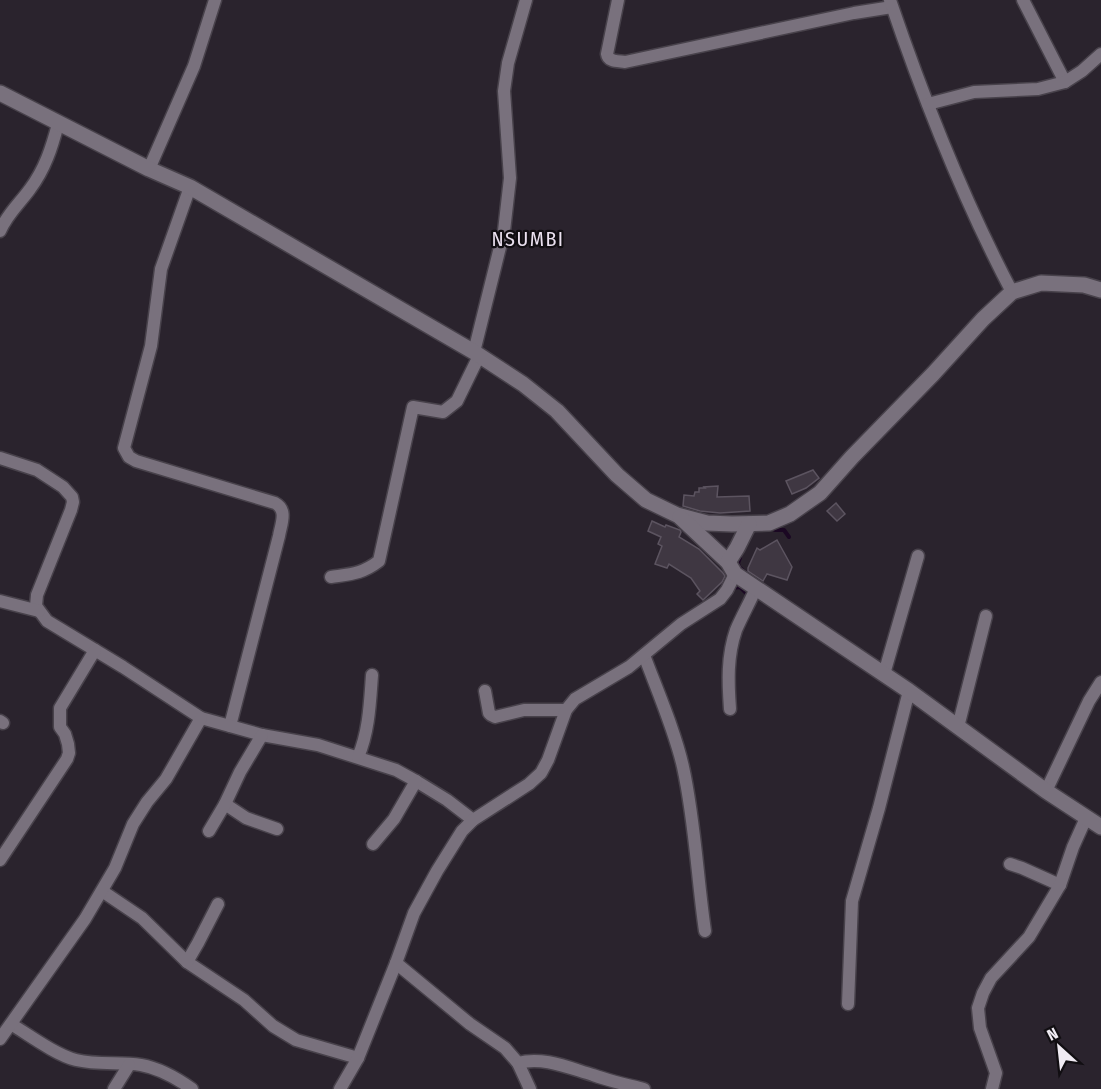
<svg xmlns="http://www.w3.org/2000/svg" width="1101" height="1089" font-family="'Fira Sans Condensed',sans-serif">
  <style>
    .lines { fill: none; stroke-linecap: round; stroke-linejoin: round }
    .stream { stroke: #1b0823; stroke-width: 4 }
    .building { fill: #3f3742; stroke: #5c5460; stroke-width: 1.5 }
    .minor-casing { stroke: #48424b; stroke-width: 15 }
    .tertiary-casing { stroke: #48424b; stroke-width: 18 }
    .minor { stroke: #79717d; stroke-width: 12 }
    .tertiary { stroke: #79717d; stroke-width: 15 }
    .labels { text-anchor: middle; stroke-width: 4.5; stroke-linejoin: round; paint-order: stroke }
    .quarter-label { font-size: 20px; letter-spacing: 1.5px; fill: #eae0ef; stroke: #110e12 }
  </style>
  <rect width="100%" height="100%" fill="#2a232d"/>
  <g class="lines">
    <!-- stream -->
    <g class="stream">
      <polyline points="775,530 784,530 789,537"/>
      <polyline points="740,558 738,563 739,567 747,574"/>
      <polyline points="732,588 740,587 747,594"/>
    </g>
  </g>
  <!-- building -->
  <g class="building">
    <polygon points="813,470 819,478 806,488 792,494 786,481"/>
    <polygon points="718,486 717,497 749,496 750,511 720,513 700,511 683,506 684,495 694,496 695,492 699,492 699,488 705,488 704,487"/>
    <polygon points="836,503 845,514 837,521 827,511"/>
    <polygon points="652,521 665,527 666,525 680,530 681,532 679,537 699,549 723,573 725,576 722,582 703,600 697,594 700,591 691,578 669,564 667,568 655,564 662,546 658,544 661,537 648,531"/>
    <polygon points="777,540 792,567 787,580 767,574 763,581 748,571 748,568 757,548 760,550"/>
  </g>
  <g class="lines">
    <defs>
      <g id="minor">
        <path d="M618,0L607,54C608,62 618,61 625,62L854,13L892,7"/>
        <path d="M890,0C924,100 963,199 1012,292"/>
        <polyline points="1023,0 1065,82"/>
        <polyline points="928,104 974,92 1038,89 1065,82 1082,71 1101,54"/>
        <polyline points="149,169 194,66 215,0"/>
        <path d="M190,187L161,269L151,346L124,448L129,457L136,461L275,503C288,510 281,524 279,536L230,726"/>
        <path d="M0,231C7,214 20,203 30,189C45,169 52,147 58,124"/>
        <polyline points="474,352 504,231 510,178 504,91 508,63 526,0"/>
        <polyline points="0,458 37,470 63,487 72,497 73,502 71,510 37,595 36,606 47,621 123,667 201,718 262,735 318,745 396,770 416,781 447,800 473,820"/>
        <path d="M331,577C351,574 362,574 379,561L413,407L443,412L457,401L479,356"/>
        <polyline points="0,601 39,611"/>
        <path d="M644,655C657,690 675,731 683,767C695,821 697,876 705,931"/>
        <polyline points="884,674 918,556"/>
        <polyline points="485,691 489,713 491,715 495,717 524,710 566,710"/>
        <path d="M730,709C728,682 727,656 736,630C742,616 750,602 756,588"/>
        <polyline points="0,721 3,723"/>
        <polyline points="958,727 986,616"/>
        <path d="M358,757C369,732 370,702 372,675"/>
        <polyline points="1046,791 1089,701 1101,682"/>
        <polyline points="225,804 246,818 277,829"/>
        <polyline points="209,831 225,804 240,772 262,735"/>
        <polyline points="373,844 394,819 416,781"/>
        <polyline points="0,860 67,759 69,753 68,744 65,734 60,727 60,708 95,650"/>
        <polyline points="1010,864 1022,868 1060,885"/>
        <polyline points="102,891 142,918 187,962 244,1000 273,1026 296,1040 358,1058"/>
        <polyline points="187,962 198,943 218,904"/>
        <polyline points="396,963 470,1024 505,1048 518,1063 530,1089"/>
        <polyline points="848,1004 852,901 879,808 909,691"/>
        <path d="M11,1024C29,1035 56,1055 76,1060C97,1065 120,1062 141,1065C158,1068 178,1079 192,1089"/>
        <polyline points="0,1039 85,919 115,868 133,824 147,802 166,779 201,718"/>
        <path d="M518,1063C543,1056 569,1068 593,1075C610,1081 627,1085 644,1089"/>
        <polyline points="114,1089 129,1065"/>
        <polyline points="340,1089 358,1058 396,963 414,913 437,871 462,831 473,820 529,784 541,773 548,760 566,710 575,699 629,667 681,624 720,599 727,590 735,574"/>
        <polyline points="992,1089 996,1073 980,1028 978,1008 983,993 991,978 1029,937 1060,885 1073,847 1086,818"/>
      </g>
      <g id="tertiary">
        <polyline points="0,93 149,169 190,187 474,352 523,384 557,411 617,475 646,500 677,515 707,523 732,524 769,523 790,514 820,493 852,457 933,374 983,319 1012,292 1041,283 1084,285 1101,290"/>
        <polyline points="680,517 728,562 735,574 909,691 1046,791 1101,827"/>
        <polyline points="728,562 737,548 749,524"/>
      </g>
    </defs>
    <!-- minor casing -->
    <use href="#minor" class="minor-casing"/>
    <!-- tertiary casing -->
    <use href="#tertiary" class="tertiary-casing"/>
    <!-- minor -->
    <use href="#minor" class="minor"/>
    <!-- tertiary -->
    <use href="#tertiary" class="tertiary"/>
  </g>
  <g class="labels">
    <!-- quarter labels -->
    <g class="quarter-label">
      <text x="528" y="246">NSUMBI</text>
    </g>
  </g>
  <!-- north arrow -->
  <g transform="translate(1059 1047) rotate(333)" stroke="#110e12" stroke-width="4.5" paint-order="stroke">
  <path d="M0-4.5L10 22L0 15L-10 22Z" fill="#f0ebf3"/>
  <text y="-9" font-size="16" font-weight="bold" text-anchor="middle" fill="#f0ebf3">N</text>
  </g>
</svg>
